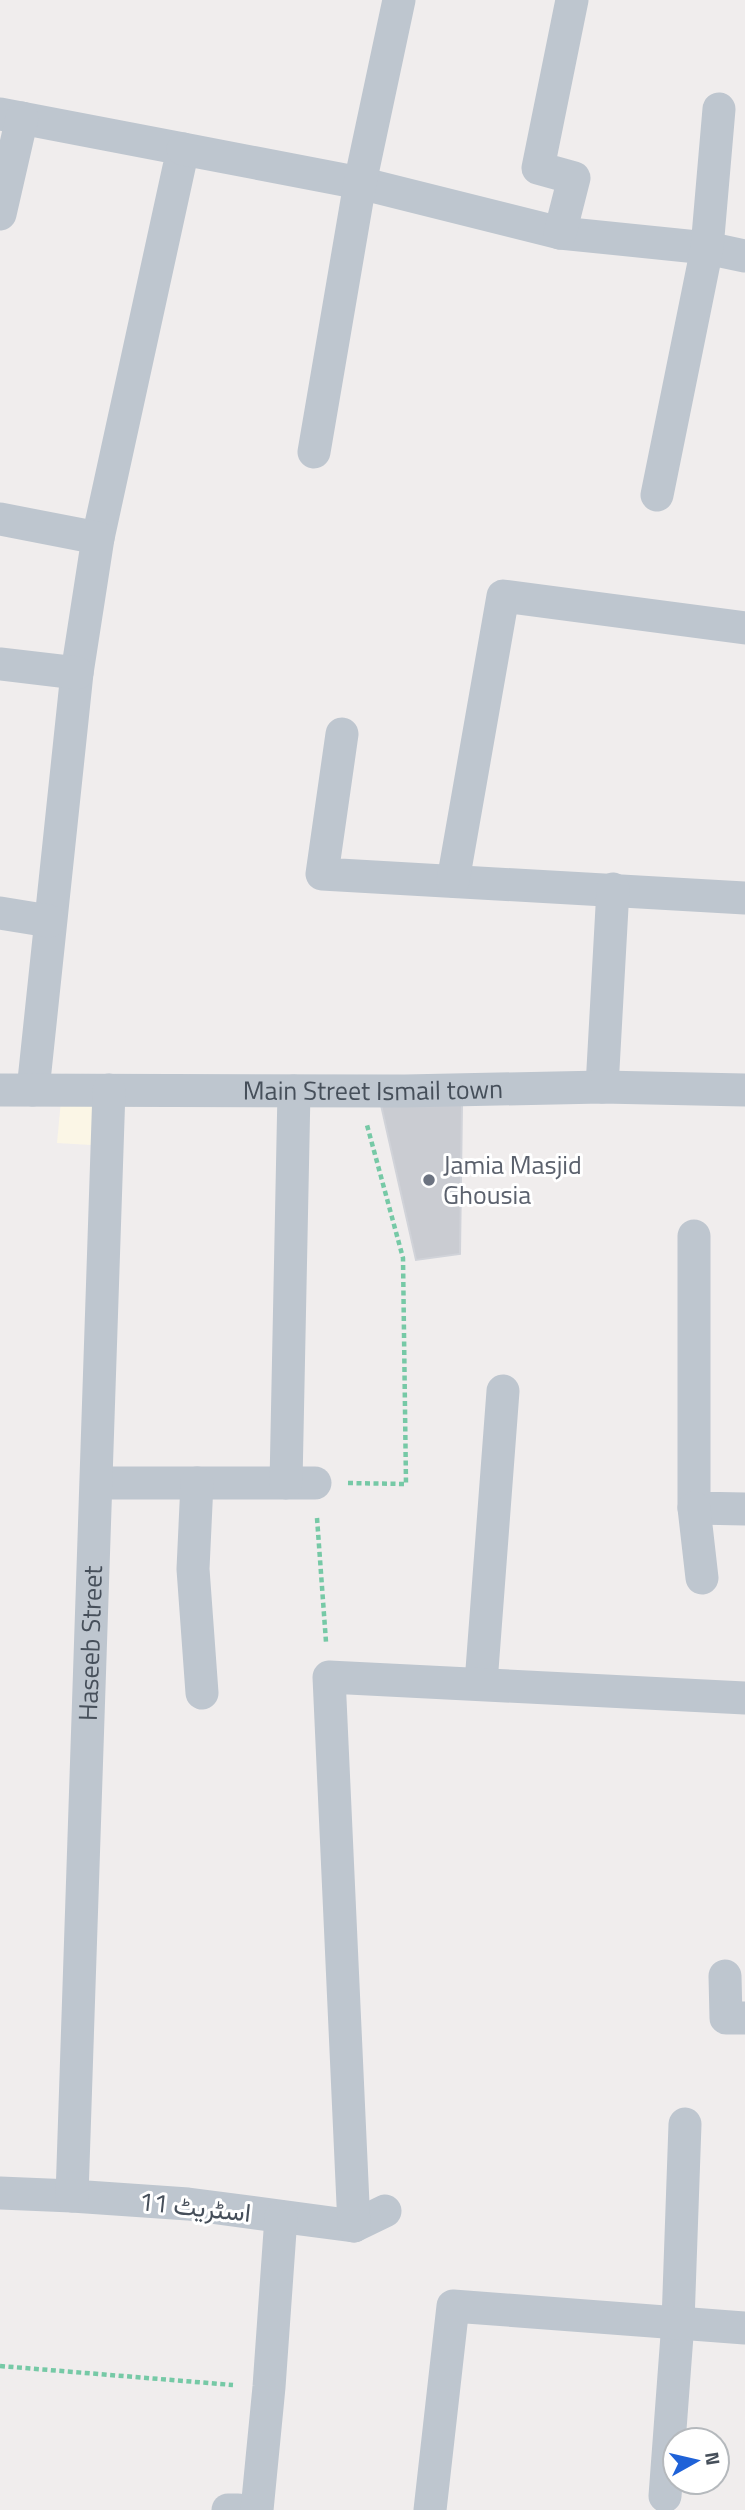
<svg xmlns="http://www.w3.org/2000/svg" width="745" height="2510" font-family="'Titillium Web',Vazirmatn,sans-serif">
  <style>
    .commercial { fill: #fbf6e6 }
    .building { fill: #caccd2; stroke: #d1d3d9; stroke-width: 2 }
    .lines { fill: none; stroke-linecap: round; stroke-linejoin: round }
    .path { stroke: #76c9a6; stroke-width: 4.5; stroke-dasharray: 5 3.5; stroke-linecap: butt }
    .street { stroke: #bec6cf; stroke-width: 33 }
    .worship-dot { fill: #6b7280; stroke: #fff; stroke-width: 2.5 }
    .labels { text-anchor: middle; stroke-width: 6; stroke-linejoin: round; paint-order: stroke }
    .street-label { font-size: 26px; fill: #464f5a; stroke: #fff }
    .worship-label { font-size: 26px; fill: #5b616d; stroke: #fff; text-anchor: start }
  </style>
  <rect width="100%" height="100%" fill="#f0eded"/>
  <!-- commercial -->
  <polygon class="commercial" points="62,1090 109,1090 108,1146 57,1143"/>
  <!-- building -->
  <polygon class="building" points="381,1105 462,1105 460,1254 416,1260"/>
  <g class="lines">
    <!-- path -->
    <g class="path">
      <polyline points="348,1483 406,1484 403,1258 367,1125"/>
      <polyline points="317,1518 326,1642"/>
      <polyline points="0,2366 233,2385"/>
    </g>
    <!-- street -->
    <g class="street">
      <polyline points="0,114 183,149 98,538"/>
      <polyline points="183,149 360,183 560,233 707,248 745,256"/>
      <polyline points="0,214 22,118"/>
      <polyline points="560,233 574,178 538,168 572,0"/>
      <polyline points="314,452 360,183 399,0"/>
      <polyline points="657,495 707,248 719,109"/>
      <polyline points="0,519 98,538 77,673 33,1090"/>
      <polyline points="0,664 77,673"/>
      <polyline points="342,734 322,874 745,898"/>
      <polyline points="453,881 503,596 745,628"/>
      <polyline points="0,913 49,921"/>
      <polyline points="602,1087 613,889"/>
      <path id="s1" d="M0,1090L405,1091L602,1087L745,1090"/>
      <polyline points="694,1236 694,1508 745,1509"/>
      <polyline points="97,1483 315,1483"/>
      <polyline points="197,1483 193,1569 202,1693"/>
      <polyline points="286,1483 294,1091"/>
      <polyline points="694,1508 702,1578"/>
      <polyline points="481,1683 503,1391"/>
      <polyline points="725,1976 726,2018 745,2018"/>
      <polyline points="0,2193 72,2196 188,2204 354,2226 385,2211"/>
      <path id="s2" d="M72,2196L109,1090"/>
      <polyline points="354,2226 329,1677 745,1698"/>
      <polyline points="665,2496 678,2322 685,2124"/>
      <polyline points="228,2510 238,2510"/>
      <polyline points="257,2510 269,2387 281,2217"/>
      <polyline points="430,2510 453,2306 745,2328"/>
    </g>
  </g>
  <!-- markers -->
  <circle class="worship-dot" cx="429" cy="1180" r="7"/>
  <g class="labels">
    <!-- street labels -->
    <g class="street-label">
      <text dy="9" stroke="none"><textPath href="#s1" startOffset="373">Main Street Ismail town</textPath></text>
      <text dy="9" stroke="none"><textPath href="#s2" startOffset="553">Haseeb Street</textPath></text>
      <text transform="translate(195 2207) rotate(6)" y="9">اسٹریٹ 11</text>
    </g>
    <!-- worship labels -->
    <g class="worship-label">
      <text x="443" y="1174">Jamia Masjid<tspan x="443" dy="30">Ghousia</tspan></text>
    </g>
  </g>
  <!-- north arrow -->
  <g transform="translate(696 2461) rotate(82)"><circle r="33" fill="#ffffff" stroke="#b5b9bd" stroke-width="2"/>
  <path d="M0-5L12 26L0 18L-12 26Z" fill="#1f62d8"/>
  <text y="-10" font-size="19" font-weight="bold" text-anchor="middle" fill="#464f5a">N</text>
  </g>
</svg>
